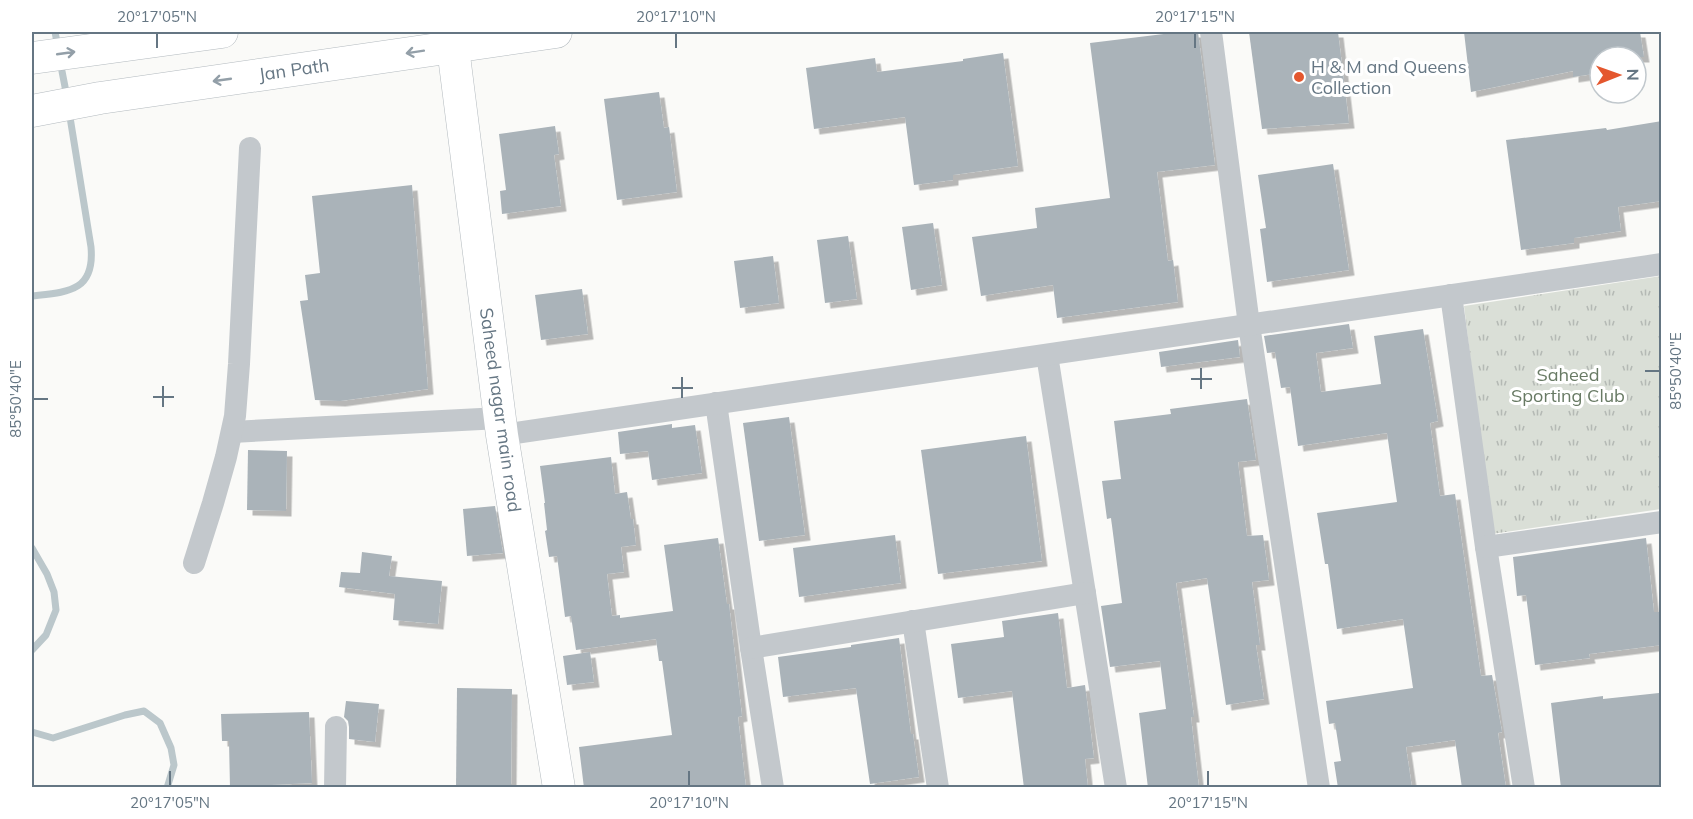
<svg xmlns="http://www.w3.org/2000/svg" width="1693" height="819" font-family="Mulish,sans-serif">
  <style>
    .grass { fill: url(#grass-tufts) }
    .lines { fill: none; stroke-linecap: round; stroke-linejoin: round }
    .stream { stroke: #bbc7cb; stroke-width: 7 }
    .building { fill: #aab3b9; filter: url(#shadow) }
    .secondary-casing { stroke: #b3babf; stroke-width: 33 }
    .street { stroke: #c3c8cc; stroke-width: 22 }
    .secondary { stroke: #fff; stroke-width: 32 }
    .oneway { stroke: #939fa8 }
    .ticks { fill: none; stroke: #657683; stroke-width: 2 }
    .poi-dot { fill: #e4572e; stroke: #fff; stroke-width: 2 }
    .labels { text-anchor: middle; stroke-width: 6; stroke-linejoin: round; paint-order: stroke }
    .poi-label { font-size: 18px; fill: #657683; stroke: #fff; text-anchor: start }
    .street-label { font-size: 18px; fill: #657683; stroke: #fff }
    .park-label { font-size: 18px; fill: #687a64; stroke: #fff }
    .neatline { fill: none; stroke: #657683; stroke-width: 2 }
    .ticks-label { font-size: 15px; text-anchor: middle; fill: #657683 }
  </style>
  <defs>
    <pattern id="grass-tufts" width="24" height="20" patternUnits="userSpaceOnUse" patternTransform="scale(1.5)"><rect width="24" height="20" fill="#dadfd7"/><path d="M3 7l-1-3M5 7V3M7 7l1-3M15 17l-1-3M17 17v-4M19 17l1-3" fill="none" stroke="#b4b9b4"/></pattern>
    <filter id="shadow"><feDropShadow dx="5.5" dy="5.5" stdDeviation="0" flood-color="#0004"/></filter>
  </defs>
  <rect width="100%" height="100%" fill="#fafaf8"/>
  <!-- grass -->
  <polygon class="grass" points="1661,276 1661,509 1492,534 1464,306"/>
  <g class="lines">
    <!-- stream -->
    <g class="stream">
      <polyline points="55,32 58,47"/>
      <polyline points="60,61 67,97"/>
      <path d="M32,296C67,292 95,292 91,247L69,111"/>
      <polyline points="32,548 47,574 54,592 56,610 46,635 32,650"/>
      <polyline points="32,732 53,738 125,715 144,711 160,723 171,748 174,765 167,788"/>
    </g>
  </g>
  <!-- building -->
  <g class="building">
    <polygon points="1180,32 1198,32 1215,165 1157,172 1168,261 1173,260 1178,302 1057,318 1053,285 981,296 972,237 1037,228 1035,208 1110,198 1090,43"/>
    <polygon points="1249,32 1338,32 1349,123 1262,129"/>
    <polygon points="1464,32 1640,32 1644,57 1600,57 1600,73 1573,77 1573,71 1471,92"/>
    <polygon points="1003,53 1018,166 953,175 953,180 914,185 905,117 814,129 806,68 875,58 877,72 963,61 963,59"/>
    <polygon points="659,92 664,128 669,127 677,192 617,200 604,99"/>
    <polygon points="1662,121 1662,201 1618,207 1621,231 1574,238 1574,243 1521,250 1506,140 1606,128 1607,130"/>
    <polygon points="555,126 559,154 554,155 561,206 502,214 500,191 506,190 499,134"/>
    <polygon points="1333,164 1349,270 1267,282 1260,229 1266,228 1258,175"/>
    <polygon points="412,185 428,389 340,401 315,400 300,301 308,300 305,275 320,273 312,196"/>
    <polygon points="933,223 942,285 911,290 902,227"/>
    <polygon points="848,236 857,299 825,303 817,240"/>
    <polygon points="773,256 779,303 740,308 734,261"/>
    <polygon points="582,289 588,334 541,340 535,295"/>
    <polygon points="1349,324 1353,348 1316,353 1321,392 1381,384 1374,336 1423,329 1438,421 1430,423 1440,496 1455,494 1481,676 1492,675 1502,732 1498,733 1506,788 1462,788 1455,740 1406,747 1412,788 1338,788 1334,762 1341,761 1335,723 1329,724 1326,701 1413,688 1403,619 1337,629 1328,564 1325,564 1317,513 1397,502 1387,433 1298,446 1290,387 1281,388 1275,352 1267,353 1264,336"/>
    <polygon points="1238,340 1240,357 1161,367 1159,352"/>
    <polygon points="1247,399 1256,460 1238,462 1247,536 1263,535 1269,580 1252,582 1260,645 1256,645 1264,699 1226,705 1207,578 1176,583 1194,717 1191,717 1199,788 1148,788 1139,713 1166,709 1160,661 1110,667 1101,606 1122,603 1111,518 1107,519 1102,481 1121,479 1114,421 1171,414 1170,409"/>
    <polygon points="789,417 805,535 759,541 743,423"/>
    <polygon points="672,424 672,428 695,425 702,473 652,480 648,451 620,454 618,432"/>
    <polygon points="1026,436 1042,561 938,574 921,450"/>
    <polygon points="248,450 287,451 286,511 247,510"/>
    <polygon points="611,457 615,494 627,492 631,519 633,519 636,545 621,547 624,572 607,574 612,616 620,615 620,618 673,611 664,545 718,538 727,604 729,604 742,716 738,717 746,788 584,788 579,747 672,735 662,661 659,661 656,639 576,650 571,616 565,617 557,556 549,557 545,531 547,530 544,503 545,503 540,466"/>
    <polygon points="495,506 503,553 467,556 463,509"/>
    <polygon points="895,535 901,583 799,597 793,548"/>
    <polygon points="1646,538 1654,612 1662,612 1662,645 1589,654 1590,658 1535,665 1526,595 1517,596 1513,557"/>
    <polygon points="362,552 392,556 389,576 442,581 438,624 393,620 395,594 339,587 341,572 360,573"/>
    <polygon points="1058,613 1067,688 1085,685 1094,758 1085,759 1088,788 1024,788 1012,691 958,698 951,644 1004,637 1002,621"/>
    <polygon points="899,638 911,734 913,734 919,777 870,784 856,688 783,697 778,657 851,647 851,645"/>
    <polygon points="590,652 594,682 567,685 563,656"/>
    <polygon points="457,688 512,689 511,788 456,788"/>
    <polygon points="1659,693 1662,715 1662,788 1561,788 1551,703 1603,696 1603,699"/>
    <polygon points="346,701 379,704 375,742 349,739 349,727 348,721 344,717"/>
    <polygon points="309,712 312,783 271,785 271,788 230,788 229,741 222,741 221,714"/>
  </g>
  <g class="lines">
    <defs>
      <g id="secondary">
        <polyline points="451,32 502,435 559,788"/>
        <polyline points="32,58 222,32"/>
        <polyline points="32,111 100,98 556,32"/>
      </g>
    </defs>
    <!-- secondary casing -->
    <use href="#secondary" class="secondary-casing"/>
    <!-- street -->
    <g class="street">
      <polyline points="1211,32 1249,325 1319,788"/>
      <polyline points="1451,295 1486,547 1524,788"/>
      <polyline points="1047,355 1116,788"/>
      <polyline points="716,403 751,648 773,788"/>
      <polyline points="232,432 500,418"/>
      <polyline points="502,435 1662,264"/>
      <polyline points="1486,547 1662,522"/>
      <polyline points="194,563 213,503 226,457 235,416 239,364 250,148"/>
      <polyline points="913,621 938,788"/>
      <polyline points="751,648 1085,593"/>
      <polyline points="335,788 336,727"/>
    </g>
    <!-- secondary -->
    <use href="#secondary" class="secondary"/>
  </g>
  <!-- one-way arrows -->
  <defs><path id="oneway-shaft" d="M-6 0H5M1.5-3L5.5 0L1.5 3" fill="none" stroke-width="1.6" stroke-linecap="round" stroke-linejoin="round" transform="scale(1.5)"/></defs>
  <g class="oneway">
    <use href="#oneway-shaft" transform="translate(415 52) rotate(171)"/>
    <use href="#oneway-shaft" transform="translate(66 53) rotate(-8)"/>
    <use href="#oneway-shaft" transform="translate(222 80) rotate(172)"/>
  </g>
  <!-- ticks -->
  <path class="ticks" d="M157,33V48M676,33V48M1195,33V48M1201,368V389M1645,371H1660M682,377V398M1191,379H1212M163,386V407M672,388H693M153,397H174M33,399H48M170,771V786M689,771V786M1208,771V786"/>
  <!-- markers -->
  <circle class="poi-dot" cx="1299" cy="77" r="6"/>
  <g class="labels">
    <!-- poi labels -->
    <g class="poi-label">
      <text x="1311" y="73">H &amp; M and Queens<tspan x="1311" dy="21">Collection</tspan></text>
    </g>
    <!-- street labels -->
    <g class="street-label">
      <text transform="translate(294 70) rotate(-8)" y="6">Jan Path</text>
      <text transform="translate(500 410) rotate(82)" y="6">Saheed nagar main road</text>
    </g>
    <!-- park labels -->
    <g class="park-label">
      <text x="1568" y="381">Saheed<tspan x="1568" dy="21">Sporting Club</tspan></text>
    </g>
  </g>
  <!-- border -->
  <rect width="1693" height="819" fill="none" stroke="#ffffff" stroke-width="66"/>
  <!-- north arrow -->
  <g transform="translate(1618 75) rotate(89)"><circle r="28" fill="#ffffff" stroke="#c1c8cd" stroke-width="1.5"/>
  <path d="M0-4.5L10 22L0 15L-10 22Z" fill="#e4572e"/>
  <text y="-9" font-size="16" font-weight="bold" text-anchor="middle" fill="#657683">N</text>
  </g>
  <rect x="33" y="33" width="1627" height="753" class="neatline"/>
  <g class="ticks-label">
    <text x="157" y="22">20°17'05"N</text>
    <text x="676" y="22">20°17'10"N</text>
    <text x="1195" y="22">20°17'15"N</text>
    <text transform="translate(1676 371) rotate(-90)" y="5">85°50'40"E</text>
    <text transform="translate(16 399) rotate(-90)" y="5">85°50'40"E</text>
    <text x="170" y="808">20°17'05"N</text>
    <text x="689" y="808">20°17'10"N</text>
    <text x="1208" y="808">20°17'15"N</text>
  </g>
</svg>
